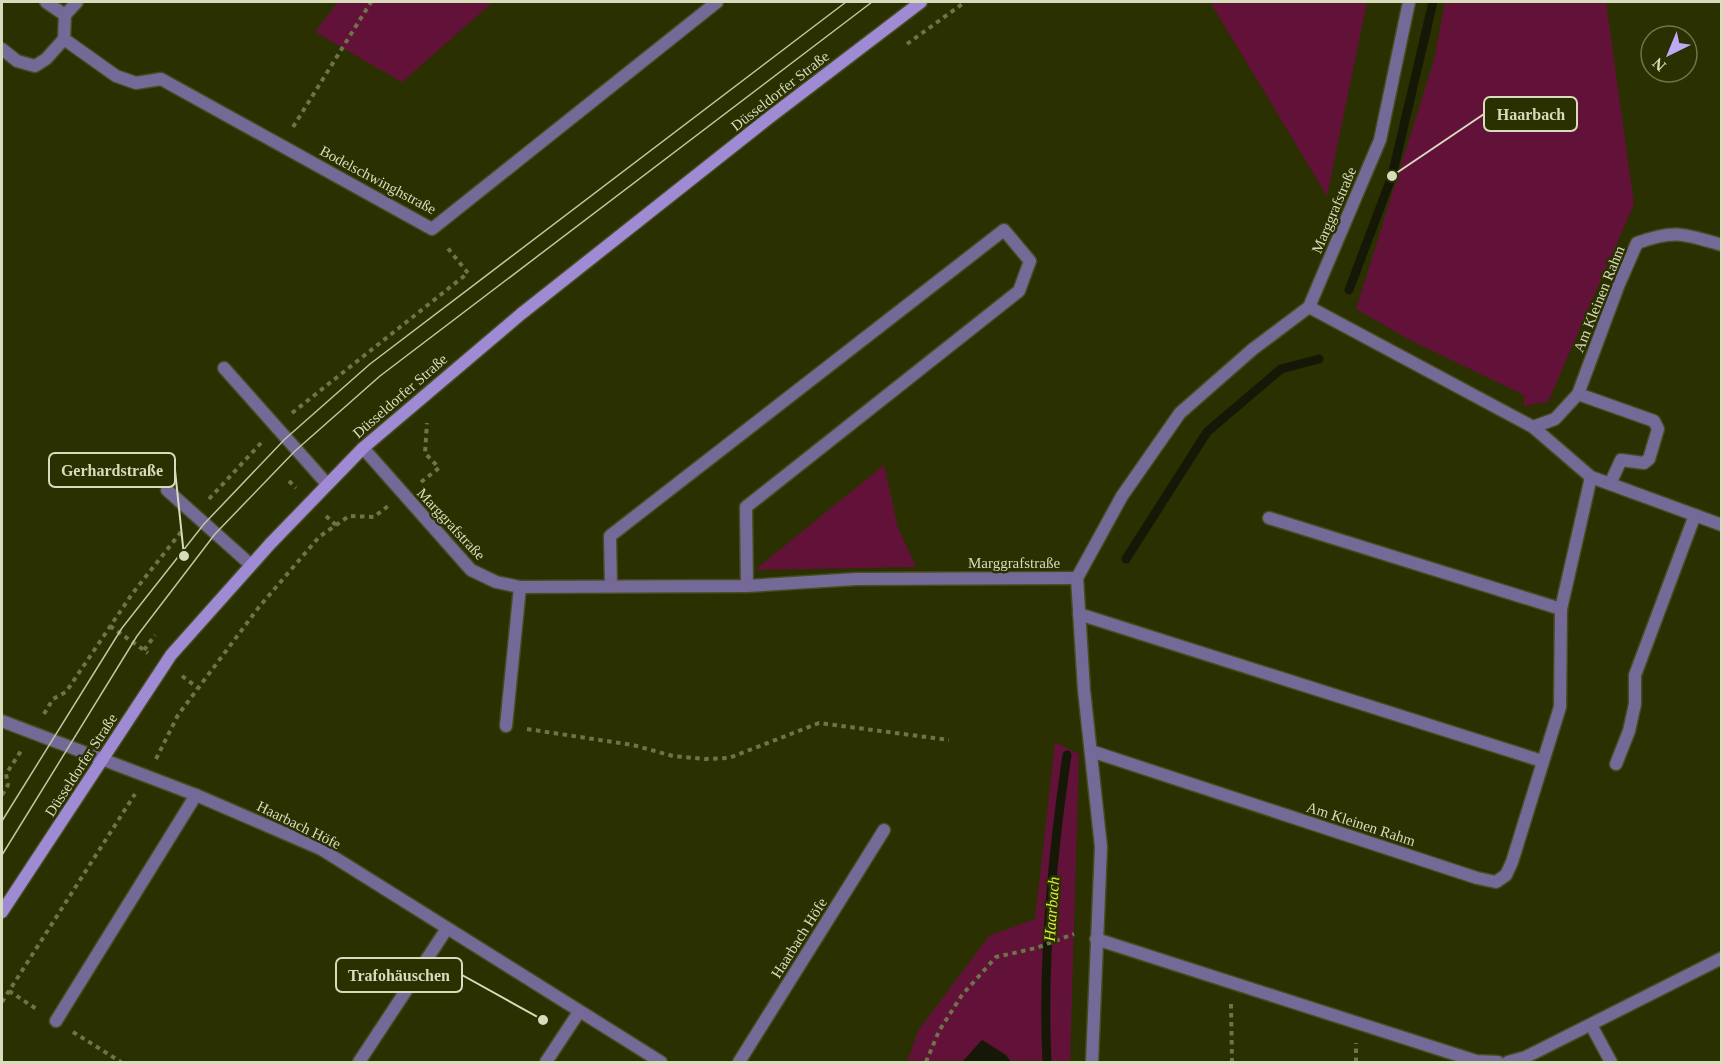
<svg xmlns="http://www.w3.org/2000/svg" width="1723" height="1064" font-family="Georgia,serif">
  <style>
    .green { fill: #621238 }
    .water { fill: #161807 }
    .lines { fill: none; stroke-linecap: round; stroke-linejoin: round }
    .stream { stroke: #161807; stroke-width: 9 }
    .service-casing { stroke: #464c1e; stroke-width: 15 }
    .minor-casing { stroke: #464c1e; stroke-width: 15 }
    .secondary-casing { stroke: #464c1e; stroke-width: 15 }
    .path { stroke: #6e7349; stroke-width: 4; stroke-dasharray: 4.5 4.5; stroke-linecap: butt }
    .service { stroke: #756997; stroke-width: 12 }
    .minor { stroke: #756997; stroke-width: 12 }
    .secondary { stroke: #9f8ad4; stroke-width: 12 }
    .tram { stroke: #c0c6a4; stroke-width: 1.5 }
    .labels { text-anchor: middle; stroke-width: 5; stroke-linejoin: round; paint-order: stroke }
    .street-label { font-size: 15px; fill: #d6dcbc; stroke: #2b3000 }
    .water-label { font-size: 16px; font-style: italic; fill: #daef3b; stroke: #2b3000 }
    .leader { fill: none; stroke: #d6dcbc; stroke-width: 2 }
    .callout-dot { fill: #d6dcbc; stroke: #2b3000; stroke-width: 2 }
    .callout { fill: #2b3000; stroke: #d6dcbc; stroke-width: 2 }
    .callout-label { font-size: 16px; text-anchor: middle; font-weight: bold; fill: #d6dcbc }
  </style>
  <rect width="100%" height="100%" fill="#2b3000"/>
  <!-- green -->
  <g class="green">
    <polygon points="338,2 493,2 402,82 315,32"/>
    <polygon points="1210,2 1367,2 1327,196"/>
    <polygon points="1445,2 1606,2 1634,204 1548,402 1524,406 1524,395 1412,341 1356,309 1434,60"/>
    <polygon points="884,465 898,528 916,567 755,570"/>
    <polygon points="1055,742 1079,754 1070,1062 1011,1062 1006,1055 982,1040 962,1062 907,1062 918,1031 989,936 1035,919"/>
  </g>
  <!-- water -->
  <polygon class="water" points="982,1040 1006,1055 1011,1062 962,1062"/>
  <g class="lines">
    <!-- stream -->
    <g class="stream">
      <polyline points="1349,290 1392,176 1433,2"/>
      <polyline points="1126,559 1207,432 1281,369 1319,359"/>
      <path d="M1047,1062C1042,961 1052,856 1067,755"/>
    </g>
    <defs>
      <g id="service">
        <polyline points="1309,307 1380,140 1409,2"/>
        <polyline points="224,368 327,484"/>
        <polyline points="1578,394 1654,421 1658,429 1649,459 1644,463 1621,460 1610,484"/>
        <polyline points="1533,427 1591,477 1722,525"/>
        <polyline points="167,490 251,565"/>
        <polyline points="1269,518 1561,609"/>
        <polyline points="611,586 610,536 1004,230 1030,261 1019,291 746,507 747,586"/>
        <polyline points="1079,614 1542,761"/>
        <polyline points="506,726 520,587"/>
        <polyline points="1091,751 1477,878 1496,882 1506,875 1512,862 1560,707 1561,609 1591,477"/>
        <polyline points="1616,764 1629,731 1635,704 1635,675 1695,515"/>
        <polyline points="1591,1025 1611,1062"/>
      </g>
      <g id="minor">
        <polyline points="46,2 65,15 64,39 116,76 136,83 161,79 432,229 717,2"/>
        <polyline points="65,15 77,2"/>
        <polyline points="2,49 17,61 35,66 46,59 64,39"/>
        <polyline points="363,448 471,570 496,582 520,587 747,586 856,579 1077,578"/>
        <path d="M1077,578L1122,496L1180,413L1253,349L1309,307L1533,427L1555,419L1578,394L1619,284L1637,243C1675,229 1684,234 1722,245"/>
        <polyline points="1077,578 1084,690 1101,847 1092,1062"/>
        <polyline points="2,721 196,795 321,849 661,1062"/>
        <polyline points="1096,939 1476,1061 1498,1062"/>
        <polyline points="56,1021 196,795"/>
        <polyline points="359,1062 446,930"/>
        <polyline points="546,1062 579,1012"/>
        <polyline points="739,1062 884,830"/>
        <polyline points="1508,1062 1526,1057 1722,958"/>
      </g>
      <polyline id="secondary" points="2,912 171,655 270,544 363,448 521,314 770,117 921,2"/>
    </defs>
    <!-- service casing -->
    <use href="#service" class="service-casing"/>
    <!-- minor casing -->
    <use href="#minor" class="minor-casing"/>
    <!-- secondary casing -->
    <use href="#secondary" class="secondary-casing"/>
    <!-- path -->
    <g class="path">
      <polyline points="907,44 965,2"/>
      <polyline points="293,127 371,2"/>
      <polyline points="292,413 468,273 446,246"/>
      <polyline points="289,481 296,488"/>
      <polyline points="421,482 439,468 425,453 427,423"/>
      <polyline points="209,499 261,443"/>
      <polyline points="326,516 336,525"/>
      <polyline points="110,626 148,653"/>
      <polyline points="144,650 155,635"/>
      <polyline points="182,676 198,688"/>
      <polyline points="44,714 53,699 66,692 132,594 181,532"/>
      <polyline points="527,729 633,745 673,756 705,759 729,758 819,723 949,740"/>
      <polyline points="156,759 178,715 259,607 319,537 349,516 374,517 388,506"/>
      <polyline points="2,795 8,785 6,774 21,751"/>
      <polyline points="9,991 38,1010"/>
      <polyline points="2,1002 135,794"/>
      <polyline points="1231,1004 1232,1062"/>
      <polyline points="73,1032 121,1062"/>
      <polyline points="926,1062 939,1031 962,995 996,957 1036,948 1074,934"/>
      <polyline points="1356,1062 1356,1043"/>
    </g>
    <!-- service -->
    <use href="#service" class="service"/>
    <!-- minor -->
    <use href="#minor" class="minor"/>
    <!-- secondary -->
    <use href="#secondary" class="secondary"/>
    <!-- tram -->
    <g class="tram">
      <polyline points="2,821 122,628 204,524 285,439 370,364 846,2"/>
      <polyline points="2,855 137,636 215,534 295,451 380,376 872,2"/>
    </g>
  </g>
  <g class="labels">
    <!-- street labels -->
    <g class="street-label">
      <text transform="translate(780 91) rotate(-38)" y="5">Düsseldorfer Straße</text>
      <text transform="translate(378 180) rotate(28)" y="5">Bodelschwinghstraße</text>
      <text transform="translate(1334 210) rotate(-67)" y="5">Marggrafstraße</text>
      <text transform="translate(1599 299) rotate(-68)" y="5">Am Kleinen Rahm</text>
      <text transform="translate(400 396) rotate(-41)" y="5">Düsseldorfer Straße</text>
      <text transform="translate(451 524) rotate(47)" y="5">Marggrafstraße</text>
      <text x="1014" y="568">Marggrafstraße</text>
      <text transform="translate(81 765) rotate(-57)" y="5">Düsseldorfer Straße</text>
      <text transform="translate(1361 824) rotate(18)" y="5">Am Kleinen Rahm</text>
      <text transform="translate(299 825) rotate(26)" y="5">Haarbach Höfe</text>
      <text transform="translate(799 938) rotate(-58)" y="5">Haarbach Höfe</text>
    </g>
    <!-- water labels -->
    <g class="water-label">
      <text transform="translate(1051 909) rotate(-86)" y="6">Haarbach</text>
    </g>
  </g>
  <!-- callouts -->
  <path class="leader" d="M1392 176L1484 114M184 556L175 470M543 1020L462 975"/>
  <g class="callout-dot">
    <circle cx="1392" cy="176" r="6"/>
    <circle cx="184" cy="556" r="6"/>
    <circle cx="543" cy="1020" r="6"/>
  </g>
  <g class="callout">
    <rect x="1484" y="97" width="93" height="34" rx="6"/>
    <rect x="49" y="453" width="126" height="34" rx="6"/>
    <rect x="336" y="958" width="126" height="34" rx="6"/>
  </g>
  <g class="callout-label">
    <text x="1531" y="120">Haarbach</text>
    <text x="112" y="476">Gerhardstraße</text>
    <text x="399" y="981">Trafohäuschen</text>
  </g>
  <!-- border -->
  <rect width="1723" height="1064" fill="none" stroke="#d6dcbc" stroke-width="6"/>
  <!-- north arrow -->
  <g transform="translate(1669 54) rotate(223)"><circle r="28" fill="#2b3000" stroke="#6f754b" stroke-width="1.5"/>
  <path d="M0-4.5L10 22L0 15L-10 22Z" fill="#bea9f5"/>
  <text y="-9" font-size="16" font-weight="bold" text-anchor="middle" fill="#d6dcbc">N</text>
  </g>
</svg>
